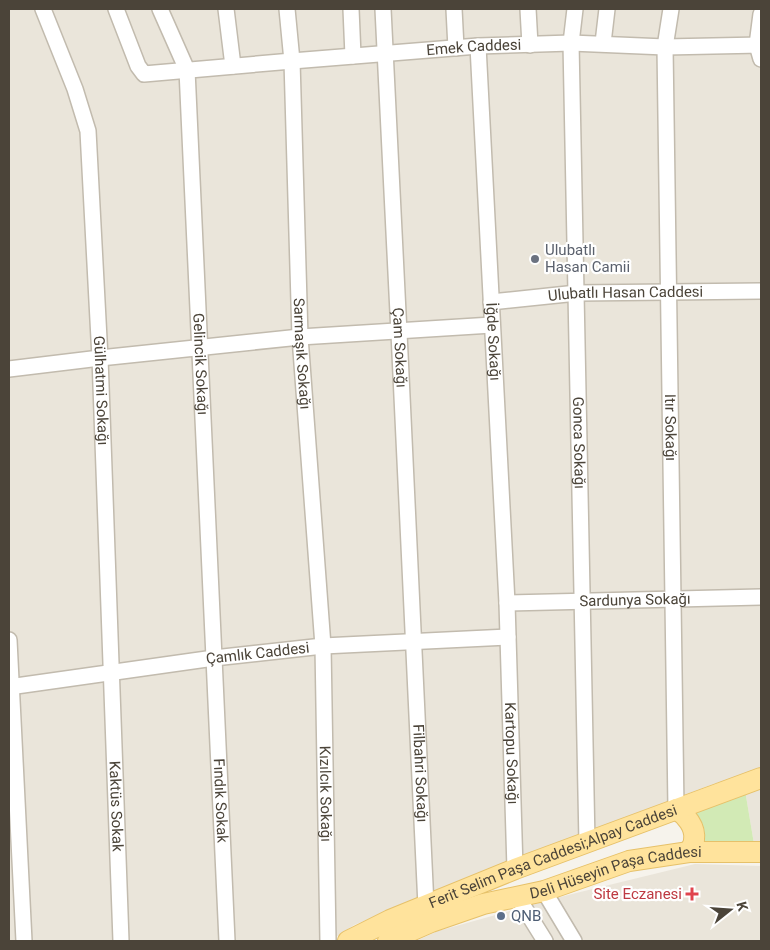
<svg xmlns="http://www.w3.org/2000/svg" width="770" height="950" font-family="Roboto,sans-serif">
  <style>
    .residential { fill: #eae5da }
    .green { fill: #d2eab5 }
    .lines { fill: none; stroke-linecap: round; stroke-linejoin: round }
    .minor-casing { stroke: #c2bbae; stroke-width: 18 }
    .major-casing { stroke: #e6c16a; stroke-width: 22 }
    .minor { stroke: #fff; stroke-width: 15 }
    .major { stroke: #ffe39c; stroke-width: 20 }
    .worship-dot { fill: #6b7280; stroke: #fff; stroke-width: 2 }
    .health-dot { fill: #e0444e; stroke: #fff; stroke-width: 2 }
    .service-dot { fill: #5c6f8a; stroke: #fff; stroke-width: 2 }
    .labels { text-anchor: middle; stroke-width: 4.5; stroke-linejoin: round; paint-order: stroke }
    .street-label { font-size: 15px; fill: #4b4439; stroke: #fff }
    .worship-label { font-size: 15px; fill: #5b616d; stroke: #fff; text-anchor: start }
    .health-label { font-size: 15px; fill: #be3a42; stroke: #fff; text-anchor: end }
    .service-label { font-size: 15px; fill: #4e5e75; stroke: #fff; text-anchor: start }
  </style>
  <rect width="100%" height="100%" fill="#f6f3ec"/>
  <!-- residential -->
  <g class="residential">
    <polygon points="9,9 761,9 761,771 713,784 523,856 354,925 330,941 9,941"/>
    <polygon points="761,786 761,845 754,844 745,790"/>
    <polygon points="695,864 761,866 761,941 416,941 438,931 568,895"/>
  </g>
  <!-- green -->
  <polygon class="green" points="745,790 754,844 705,845 692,810"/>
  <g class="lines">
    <defs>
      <g id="minor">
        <path id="s1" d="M43,9L75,89L88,131L100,358L121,941"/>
        <path id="s2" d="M116,9L138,66L144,74L292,61L478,46L571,43L665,47L761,45"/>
        <path id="s3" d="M160,9L187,70L227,941"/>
        <polyline points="226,9 233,66"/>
        <path id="s4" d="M287,9L292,61L300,337L323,646L328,941"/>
        <polyline points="351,9 353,56"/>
        <path id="s5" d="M383,9C397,308 414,607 426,906"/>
        <polyline points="454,9 456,48"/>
        <polyline points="528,9 530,45"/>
        <path id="s6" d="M575,9L571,43L587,843"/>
        <path id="s7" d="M671,9L665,47L676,809"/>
        <polyline points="761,14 757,45 761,59"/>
        <polyline points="603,43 607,9"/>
        <path id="s8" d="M478,46L507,603L515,869"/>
        <path id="s9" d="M491,302L577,293L761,291"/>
        <polyline points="9,369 100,358 300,337 492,325"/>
        <path id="s10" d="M507,603L761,597"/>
        <polyline points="9,640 24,941"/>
        <path id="s11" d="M9,687L214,658L323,646L508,637"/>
        <polyline points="544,891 574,941"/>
        <polyline points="517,896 545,941"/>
      </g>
      <g id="major">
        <path d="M676,809C686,815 696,827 694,840C694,844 691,848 689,852"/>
        <path id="s12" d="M348,941L390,920L515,869L761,778"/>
        <path id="s13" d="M388,941L431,922L483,904L544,891L629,861L689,852H761"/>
      </g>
    </defs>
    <!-- minor casing -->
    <use href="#minor" class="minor-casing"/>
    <!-- major casing -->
    <use href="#major" class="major-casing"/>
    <!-- minor -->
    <use href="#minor" class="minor"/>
    <!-- major -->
    <use href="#major" class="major"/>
  </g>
  <!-- markers -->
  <circle class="worship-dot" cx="535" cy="259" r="5"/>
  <path class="health-dot" d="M689.5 886.5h5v5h5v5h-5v5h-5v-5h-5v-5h5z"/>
  <circle class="service-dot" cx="501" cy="916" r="5"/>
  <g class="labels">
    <!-- street labels -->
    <g class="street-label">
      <text dy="5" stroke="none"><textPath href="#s2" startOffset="402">Emek Caddesi</textPath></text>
      <text dy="5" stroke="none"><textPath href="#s9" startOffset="135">Ulubatlı Hasan Caddesi</textPath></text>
      <text dy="5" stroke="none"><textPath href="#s8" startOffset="296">İğde Sokağı</textPath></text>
      <text dy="5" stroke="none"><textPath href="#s5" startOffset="339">Çam Sokağı</textPath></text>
      <text dy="5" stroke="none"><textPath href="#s4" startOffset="345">Sarmaşık Sokağı</textPath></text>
      <text dy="5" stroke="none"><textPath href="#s3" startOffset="361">Gelincik Sokağı</textPath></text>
      <text dy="5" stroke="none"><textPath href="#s1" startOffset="390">Gülhatmi Sokağı</textPath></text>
      <text dy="5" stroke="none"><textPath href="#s7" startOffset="419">Itır Sokağı</textPath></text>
      <text dy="5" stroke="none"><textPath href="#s6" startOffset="434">Gonca Sokağı</textPath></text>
      <text dy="5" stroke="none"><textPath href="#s10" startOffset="128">Sardunya Sokağı</textPath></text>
      <text dy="5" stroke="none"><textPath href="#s11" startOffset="251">Çamlık Caddesi</textPath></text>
      <text dy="5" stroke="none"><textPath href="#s8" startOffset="708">Kartopu Sokağı</textPath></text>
      <text dy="5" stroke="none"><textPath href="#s5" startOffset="765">Filbahri Sokağı</textPath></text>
      <text dy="5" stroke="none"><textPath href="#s4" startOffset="786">Kızılcık Sokağı</textPath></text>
      <text dy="5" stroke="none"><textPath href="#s3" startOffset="798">Fındık Sokak</textPath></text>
      <text dy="5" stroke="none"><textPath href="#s1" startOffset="806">Kaktüs Sokak</textPath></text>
      <text dy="5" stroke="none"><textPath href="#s12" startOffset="222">Ferit Selim Paşa Caddesi;Alpay Caddesi</textPath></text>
      <text dy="5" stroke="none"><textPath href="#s13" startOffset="239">Deli Hüseyin Paşa Caddesi</textPath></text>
    </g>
    <!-- worship labels -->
    <g class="worship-label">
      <text x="545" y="255">Ulubatlı<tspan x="545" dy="17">Hasan Camii</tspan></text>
    </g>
    <!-- health labels -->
    <g class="health-label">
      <text x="682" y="899">Site Eczanesi</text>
    </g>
    <!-- service labels -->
    <g class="service-label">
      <text x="511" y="921">QNB</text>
    </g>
  </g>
  <!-- border -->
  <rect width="770" height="950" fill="none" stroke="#4b4439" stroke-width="20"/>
  <!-- north arrow -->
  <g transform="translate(730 910) rotate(73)" stroke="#ffffff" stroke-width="4" paint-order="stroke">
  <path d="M0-4L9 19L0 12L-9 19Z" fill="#4b4439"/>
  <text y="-8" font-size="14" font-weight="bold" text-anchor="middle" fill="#4b4439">K</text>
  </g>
</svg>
